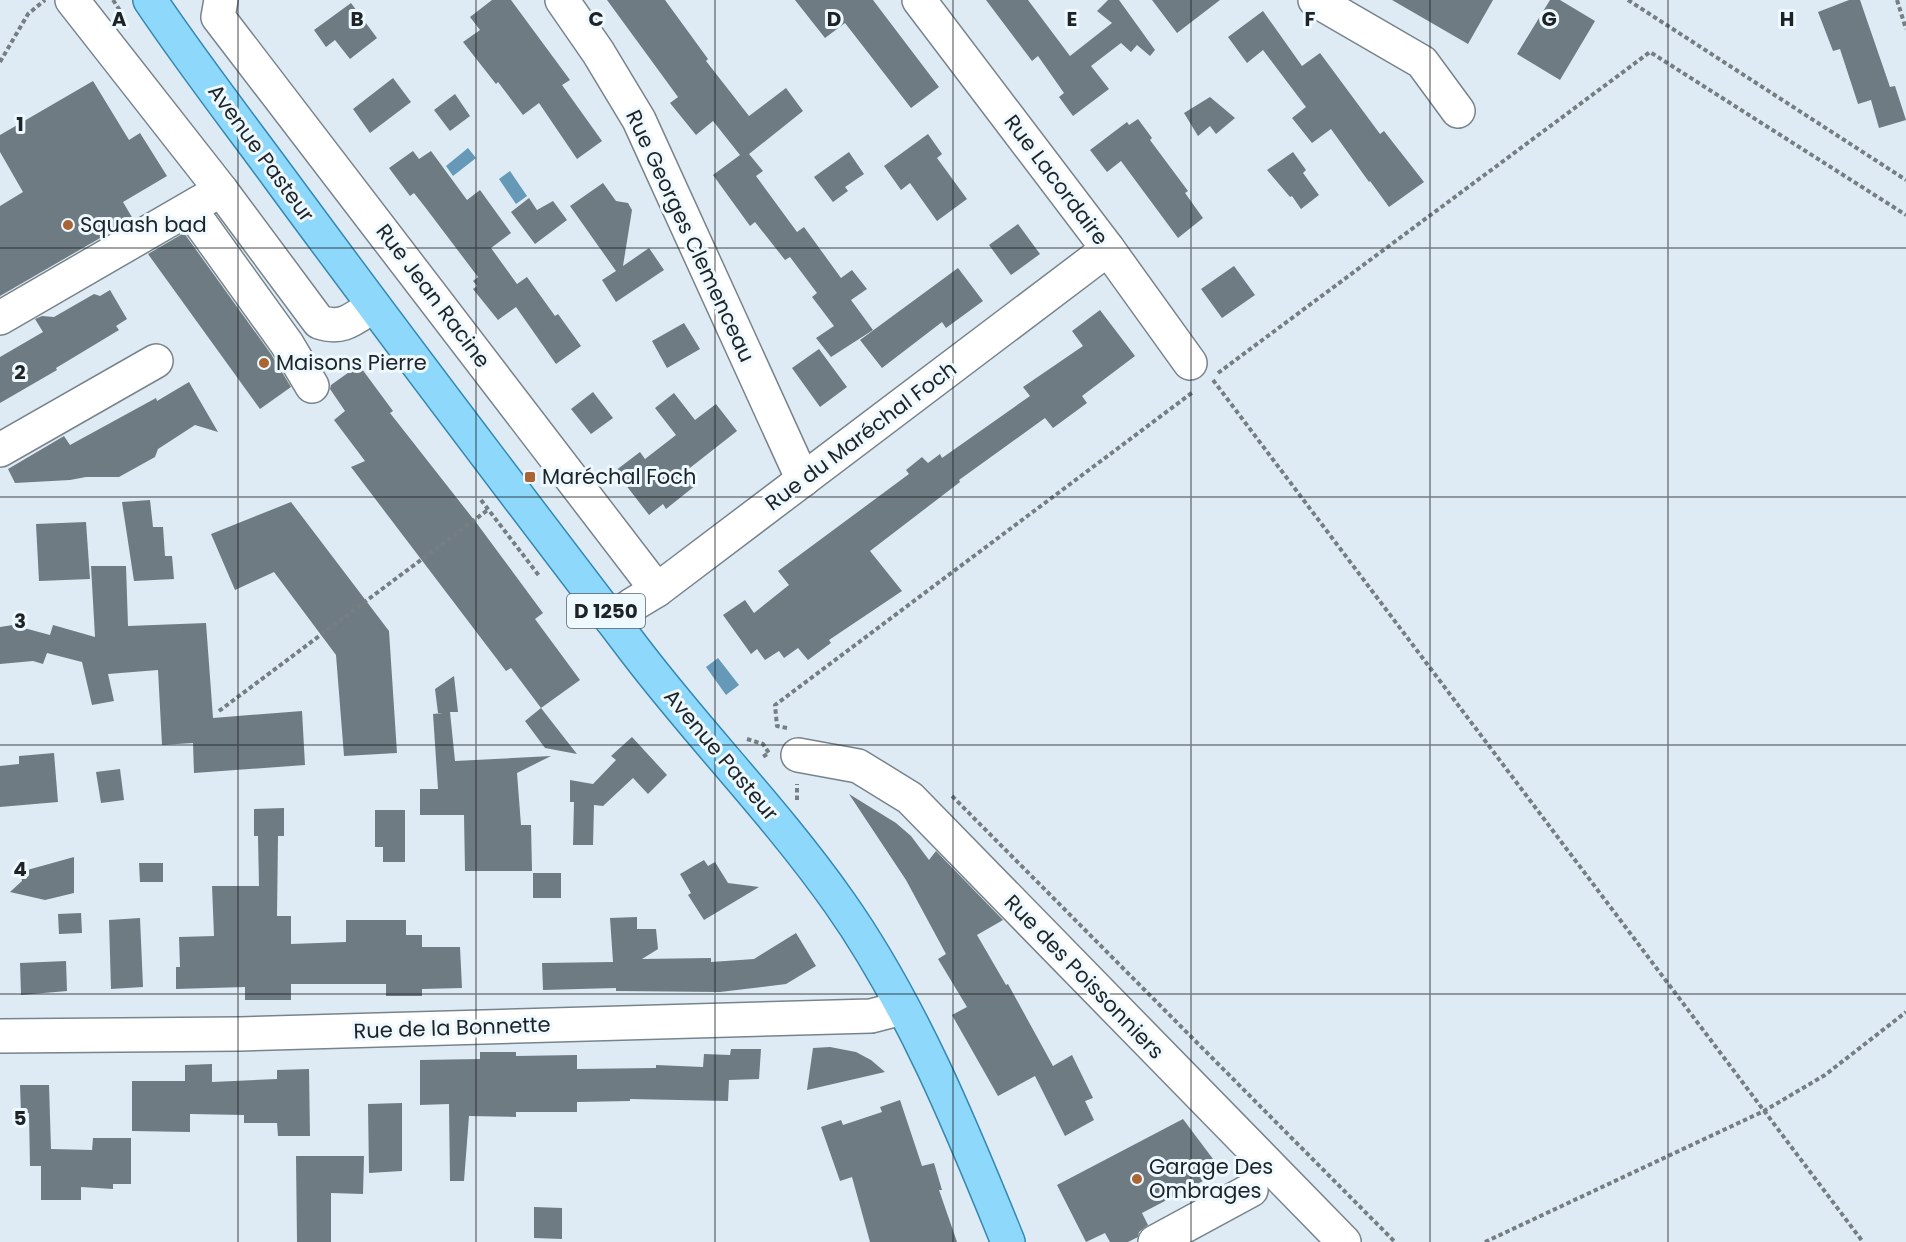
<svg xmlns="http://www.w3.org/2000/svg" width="1906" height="1242" font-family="Poppins,sans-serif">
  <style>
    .water { fill: #6599b7 }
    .building { fill: #6f7b83 }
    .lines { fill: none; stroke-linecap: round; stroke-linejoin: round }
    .minor-casing { stroke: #78848b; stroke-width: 36 }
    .major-casing { stroke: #3588b0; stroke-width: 36 }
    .path { stroke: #757e83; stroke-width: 4; stroke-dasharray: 4.5 3; stroke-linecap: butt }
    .minor { stroke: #fff; stroke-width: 33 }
    .major { stroke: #8ed8fc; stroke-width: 33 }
    .grid { fill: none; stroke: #1e2326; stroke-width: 1.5; stroke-opacity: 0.55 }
    .poi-dot { fill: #a96534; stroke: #edf8ff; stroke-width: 2 }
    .labels { text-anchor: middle; stroke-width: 6; stroke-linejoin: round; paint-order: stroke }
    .shield { fill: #edf8ff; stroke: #5c6367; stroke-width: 1.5 }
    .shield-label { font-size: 20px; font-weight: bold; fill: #1e2326 }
    .street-label { font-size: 21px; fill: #1e2326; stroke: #edf8ff }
    .poi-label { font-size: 21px; fill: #1e2326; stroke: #edf8ff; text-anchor: start }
    .grid-label { font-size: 20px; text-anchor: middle; font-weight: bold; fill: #1e2326; stroke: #edf8ff; stroke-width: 6; stroke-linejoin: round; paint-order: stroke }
  </style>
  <rect width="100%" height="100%" fill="#deebf4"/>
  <!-- water -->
  <g class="water">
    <polygon points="468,148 476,158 453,176 446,166"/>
    <polygon points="510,171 527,196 516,204 499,179"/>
    <polygon points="718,658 739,685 726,695 706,667"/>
  </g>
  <!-- building -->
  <g class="building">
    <polygon points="492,0 511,0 570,80 562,85 602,141 577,159 539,103 523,115 498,82 496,84 463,42 480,30 470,17"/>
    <polygon points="607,0 665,0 708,59 706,61 749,116 786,88 803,111 749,154 763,171 756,176 797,232 804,227 841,278 852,270 867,289 851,300 873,330 831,357 816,338 834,326 812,297 817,293 790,257 785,260 755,222 750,226 713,175 740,155 713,121 696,135 670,103 678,97"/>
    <polygon points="795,0 873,0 939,87 911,108 845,23 825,38"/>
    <polygon points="986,0 1028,0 1070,56 1112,23 1097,11 1108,0 1119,0 1155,50 1150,56 1137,45 1131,52 1121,43 1091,66 1109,89 1073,116 1059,97 1064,93 1038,56 1032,61"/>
    <polygon points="1152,0 1220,0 1177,33"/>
    <polygon points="1392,0 1493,0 1468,44"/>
    <polygon points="1550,0 1560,0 1595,21 1560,80 1517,54"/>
    <polygon points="1849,0 1860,0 1890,87 1895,86 1906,120 1879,128 1871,100 1858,104 1840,49 1833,51 1818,12"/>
    <polygon points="351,3 377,38 350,59 335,40 326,47 314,30"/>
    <polygon points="1263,11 1302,66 1320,53 1380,134 1384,131 1424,182 1389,207 1370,181 1369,182 1331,129 1312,143 1292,118 1306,107 1263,50 1247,63 1228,37"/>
    <polygon points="393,78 411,102 370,133 353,109"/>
    <polygon points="93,81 129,140 140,133 167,176 123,202 133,219 0,296 0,206 23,192 0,152 0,135"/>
    <polygon points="455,94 470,116 450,131 434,110"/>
    <polygon points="1210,97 1235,118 1216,134 1210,126 1198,136 1184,113"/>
    <polygon points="1138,119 1152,138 1150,140 1188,191 1185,193 1203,218 1178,238 1121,161 1107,172 1090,150 1127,122 1129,125"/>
    <polygon points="928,134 942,154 937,158 967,199 937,221 910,183 901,190 884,166"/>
    <polygon points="413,151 419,159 431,151 467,200 480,190 511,233 491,248 517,284 527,277 555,316 558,314 581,346 556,364 516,307 498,320 473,289 477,286 473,281 478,277 425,207 414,193 410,196 389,168"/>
    <polygon points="849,152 864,174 845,187 848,191 833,202 814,177"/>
    <polygon points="1293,152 1306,170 1303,173 1319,195 1301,209 1292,196 1290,197 1267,170"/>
    <polygon points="603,183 616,201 628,203 632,210 623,266 649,248 664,270 616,302 602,280 616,271 570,206"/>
    <polygon points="529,198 537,210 553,201 567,220 535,244 511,212"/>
    <polygon points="1018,224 1040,254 1011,275 989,245"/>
    <polygon points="184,233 271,354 291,387 260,409 148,254"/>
    <polygon points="1234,266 1255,295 1222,318 1201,289"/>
    <polygon points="958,268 983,301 946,328 942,322 882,368 860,340"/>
    <polygon points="110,290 127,319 116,326 119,330 56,368 57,370 0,403 0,357 43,332 35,319 42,316 54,317 94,294 100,296"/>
    <polygon points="1100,310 1135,356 1082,396 1087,403 1053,428 1045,418 959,480 960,482 870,551 902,591 829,640 831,643 808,660 798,648 784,658 779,651 765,660 757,649 751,654 723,615 745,600 754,613 789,585 778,571 909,474 906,470 922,457 928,463 940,454 942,458 1030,396 1023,387 1083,346 1072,331"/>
    <polygon points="684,323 700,349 667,368 652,341"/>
    <polygon points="819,349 847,387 820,407 792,368"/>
    <polygon points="359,365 393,411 390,413 478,525 543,613 535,619 580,680 541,708 511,668 506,671 351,467 365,461 334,420 345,411 330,389 331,385"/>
    <polygon points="189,382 218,432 195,425 158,449 155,457 119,477 86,477 70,480 15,483 8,469 64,436 70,445 156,398 157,401"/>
    <polygon points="593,392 613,418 591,434 571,409"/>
    <polygon points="674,393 695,420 716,404 737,431 686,471 696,485 666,509 663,504 649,515 615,471 640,452 645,459 676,435 655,408"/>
    <polygon points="150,500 153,527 163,527 165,556 172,556 174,579 134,581 122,502"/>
    <polygon points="291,502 389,631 397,753 344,756 336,655 274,572 235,590 211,534"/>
    <polygon points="86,522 90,579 39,581 36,524"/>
    <polygon points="91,566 126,566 128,626 206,623 213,718 302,711 305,765 194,773 193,743 162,745 158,670 108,674 114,701 92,705 82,662 47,653 43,664 33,661 0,664 0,627 13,625 50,635 53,625 95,637"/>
    <polygon points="454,676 458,712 450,712 455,761 551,756 517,773 521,825 531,825 532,871 465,871 464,815 420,815 420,789 438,789 433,714 443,713 438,713 435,689"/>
    <polygon points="541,708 577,754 545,748 525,721"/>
    <polygon points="632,737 667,775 648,794 633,778 603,806 594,805 593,845 573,845 574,802 570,802 570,780 593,784 616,760 611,756"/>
    <polygon points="54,753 58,802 0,807 0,766 19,764 19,756"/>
    <polygon points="120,769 124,800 101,803 96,772"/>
    <polygon points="849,794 896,823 911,836 929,860 936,851 1003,920 977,935 1006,985 1008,984 1053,1066 1072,1055 1093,1098 1085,1101 1094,1120 1065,1136 1035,1076 998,1096 952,1015 967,1007 938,959 946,954 906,880"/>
    <polygon points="284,808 284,836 278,836 277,916 291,916 291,944 346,942 346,920 406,920 406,935 422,935 422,947 460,947 462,988 422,989 422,996 386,996 386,984 291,984 291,1000 245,1000 245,987 176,989 176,967 180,967 179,937 214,936 212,886 259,886 258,836 254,836 254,809"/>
    <polygon points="375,810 405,810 405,862 383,862 383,847 375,847"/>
    <polygon points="74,857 74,893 45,900 10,892 22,881 20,872"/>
    <polygon points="704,860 708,866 715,862 728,883 759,887 704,920 688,895 691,893 680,874"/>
    <polygon points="139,863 163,863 163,882 140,882"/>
    <rect x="533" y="873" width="28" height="25"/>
    <polygon points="81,913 82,933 59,934 58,914"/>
    <polygon points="637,917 637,929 656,929 658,949 642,959 711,958 711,962 754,959 796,933 816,966 786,984 720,992 616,991 616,988 543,990 542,963 613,962 610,918"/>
    <polygon points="140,918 143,987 111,989 109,920"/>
    <polygon points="66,961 67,991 21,995 20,963"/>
    <polygon points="830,1047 856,1052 871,1060 885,1072 807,1090 813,1048"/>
    <polygon points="731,1049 761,1049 759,1079 729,1080 728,1101 630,1099 630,1101 577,1102 577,1112 516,1112 516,1117 469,1116 464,1181 450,1181 449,1104 420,1105 420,1060 480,1059 480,1052 516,1052 516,1056 577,1055 577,1069 656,1068 656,1065 703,1067 704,1054 730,1055"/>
    <polygon points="212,1064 212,1082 277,1079 277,1070 309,1069 310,1136 278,1136 277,1123 244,1123 244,1115 190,1114 190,1132 132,1131 132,1081 185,1081 185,1065"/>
    <polygon points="20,1085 49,1085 51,1149 92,1150 93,1138 131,1138 131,1184 113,1184 113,1189 81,1187 81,1200 41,1200 41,1166 30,1166 29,1113 21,1113"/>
    <polygon points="900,1100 922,1166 934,1163 942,1190 939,1190 957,1242 870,1242 852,1177 840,1181 821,1127 841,1120 843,1125 882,1112 880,1107"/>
    <polygon points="402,1103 402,1171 369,1173 368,1104"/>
    <polygon points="1183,1119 1222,1171 1142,1213 1148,1225 1139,1232 1138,1237 1128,1242 1110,1242 1105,1233 1086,1242 1057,1185"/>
    <polygon points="296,1156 364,1156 363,1194 331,1193 331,1242 297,1242"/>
    <polygon points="534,1207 562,1208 562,1239 534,1238"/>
  </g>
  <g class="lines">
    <defs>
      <g id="minor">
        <path d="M72,0L221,190L319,322C343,330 353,319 373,306"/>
        <polyline points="221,0 218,17 657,590"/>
        <polyline points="562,0 598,52 639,120 803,480"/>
        <polyline points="919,0 1108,249 1190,363"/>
        <polyline points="1315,0 1422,62 1458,111"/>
        <polyline points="190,209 287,344 312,386"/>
        <polyline points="0,318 221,190"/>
        <polyline points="0,450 156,361"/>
        <polyline points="612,620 632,605 657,590 1108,249"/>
        <polyline points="798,755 858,766 910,798 1344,1242"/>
        <polyline points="0,1036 240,1034 871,1016 902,1008"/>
        <polyline points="1155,1242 1251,1190"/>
      </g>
      <path id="major" d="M150,0C191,61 236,119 280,179C397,338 517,496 637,653C702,738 777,814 839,902C911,1004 961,1126 1008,1242"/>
    </defs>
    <!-- minor casing -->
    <use href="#minor" class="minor-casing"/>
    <!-- major casing -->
    <use href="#major" class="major-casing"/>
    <!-- path -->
    <g class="path">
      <polyline points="113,0 121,12"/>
      <polyline points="1628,0 1906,180"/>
      <polyline points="1897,0 1906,29"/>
      <polyline points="0,62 28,14 45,0"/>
      <polyline points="1218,373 1650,52 1906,215"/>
      <polyline points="1213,380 1863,1242"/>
      <polyline points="481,500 540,577"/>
      <polyline points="219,711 489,509"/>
      <polyline points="787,728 777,726 775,705 1193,392"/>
      <polyline points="747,739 763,744 769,753 761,758"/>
      <polyline points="952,796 1395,1242"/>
      <polyline points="797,800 797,784"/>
      <polyline points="1485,1242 1764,1111 1825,1075 1906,1012"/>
    </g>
    <!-- minor -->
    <use href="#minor" class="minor"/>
    <!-- major -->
    <use href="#major" class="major"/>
  </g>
  <!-- grid -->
  <path class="grid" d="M238,0V1242M476,0V1242M715,0V1242M953,0V1242M1191,0V1242M1430,0V1242M1668,0V1242M0,248H1906M0,497H1906M0,745H1906M0,994H1906"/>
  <!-- markers -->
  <g class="poi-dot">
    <circle cx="68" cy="225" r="6"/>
    <circle cx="264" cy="363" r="6"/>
    <rect x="524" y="471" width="12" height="12" rx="3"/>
    <circle cx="1137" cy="1179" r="6"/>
  </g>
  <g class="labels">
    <!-- shield labels -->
    <rect class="shield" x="567" y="594" width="78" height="34" rx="4.5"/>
    <g class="shield-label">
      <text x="606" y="618">D 1250</text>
    </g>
    <!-- street labels -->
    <g class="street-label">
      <text transform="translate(261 153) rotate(54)" y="7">Avenue Pasteur</text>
      <text transform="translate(1056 180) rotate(53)" y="7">Rue Lacordaire</text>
      <text transform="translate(690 236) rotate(65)" y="7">Rue Georges Clemenceau</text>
      <text transform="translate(433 296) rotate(53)" y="7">Rue Jean Racine</text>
      <text transform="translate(861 436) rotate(-37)" y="7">Rue du Maréchal Foch</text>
      <text transform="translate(721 755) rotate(50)" y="7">Avenue Pasteur</text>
      <text transform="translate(1084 977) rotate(46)" y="7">Rue des Poissonniers</text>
      <text transform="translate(452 1028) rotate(-2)" y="7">Rue de la Bonnette</text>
    </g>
    <!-- poi labels -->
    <g class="poi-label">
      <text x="80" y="232">Squash bad</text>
      <text x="276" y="370">Maisons Pierre</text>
      <text x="542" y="484">Maréchal Foch</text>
      <text x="1149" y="1174">Garage Des<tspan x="1149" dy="24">Ombrages</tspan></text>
    </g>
  </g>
  <g class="grid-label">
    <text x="119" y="26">A</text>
    <text x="357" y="26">B</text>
    <text x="596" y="26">C</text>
    <text x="834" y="26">D</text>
    <text x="1072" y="26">E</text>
    <text x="1310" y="26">F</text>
    <text x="1549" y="26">G</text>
    <text x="1787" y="26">H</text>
    <text x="20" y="131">1</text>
    <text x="20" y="379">2</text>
    <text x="20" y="628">3</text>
    <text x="20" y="876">4</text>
    <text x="20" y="1125">5</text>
  </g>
</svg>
